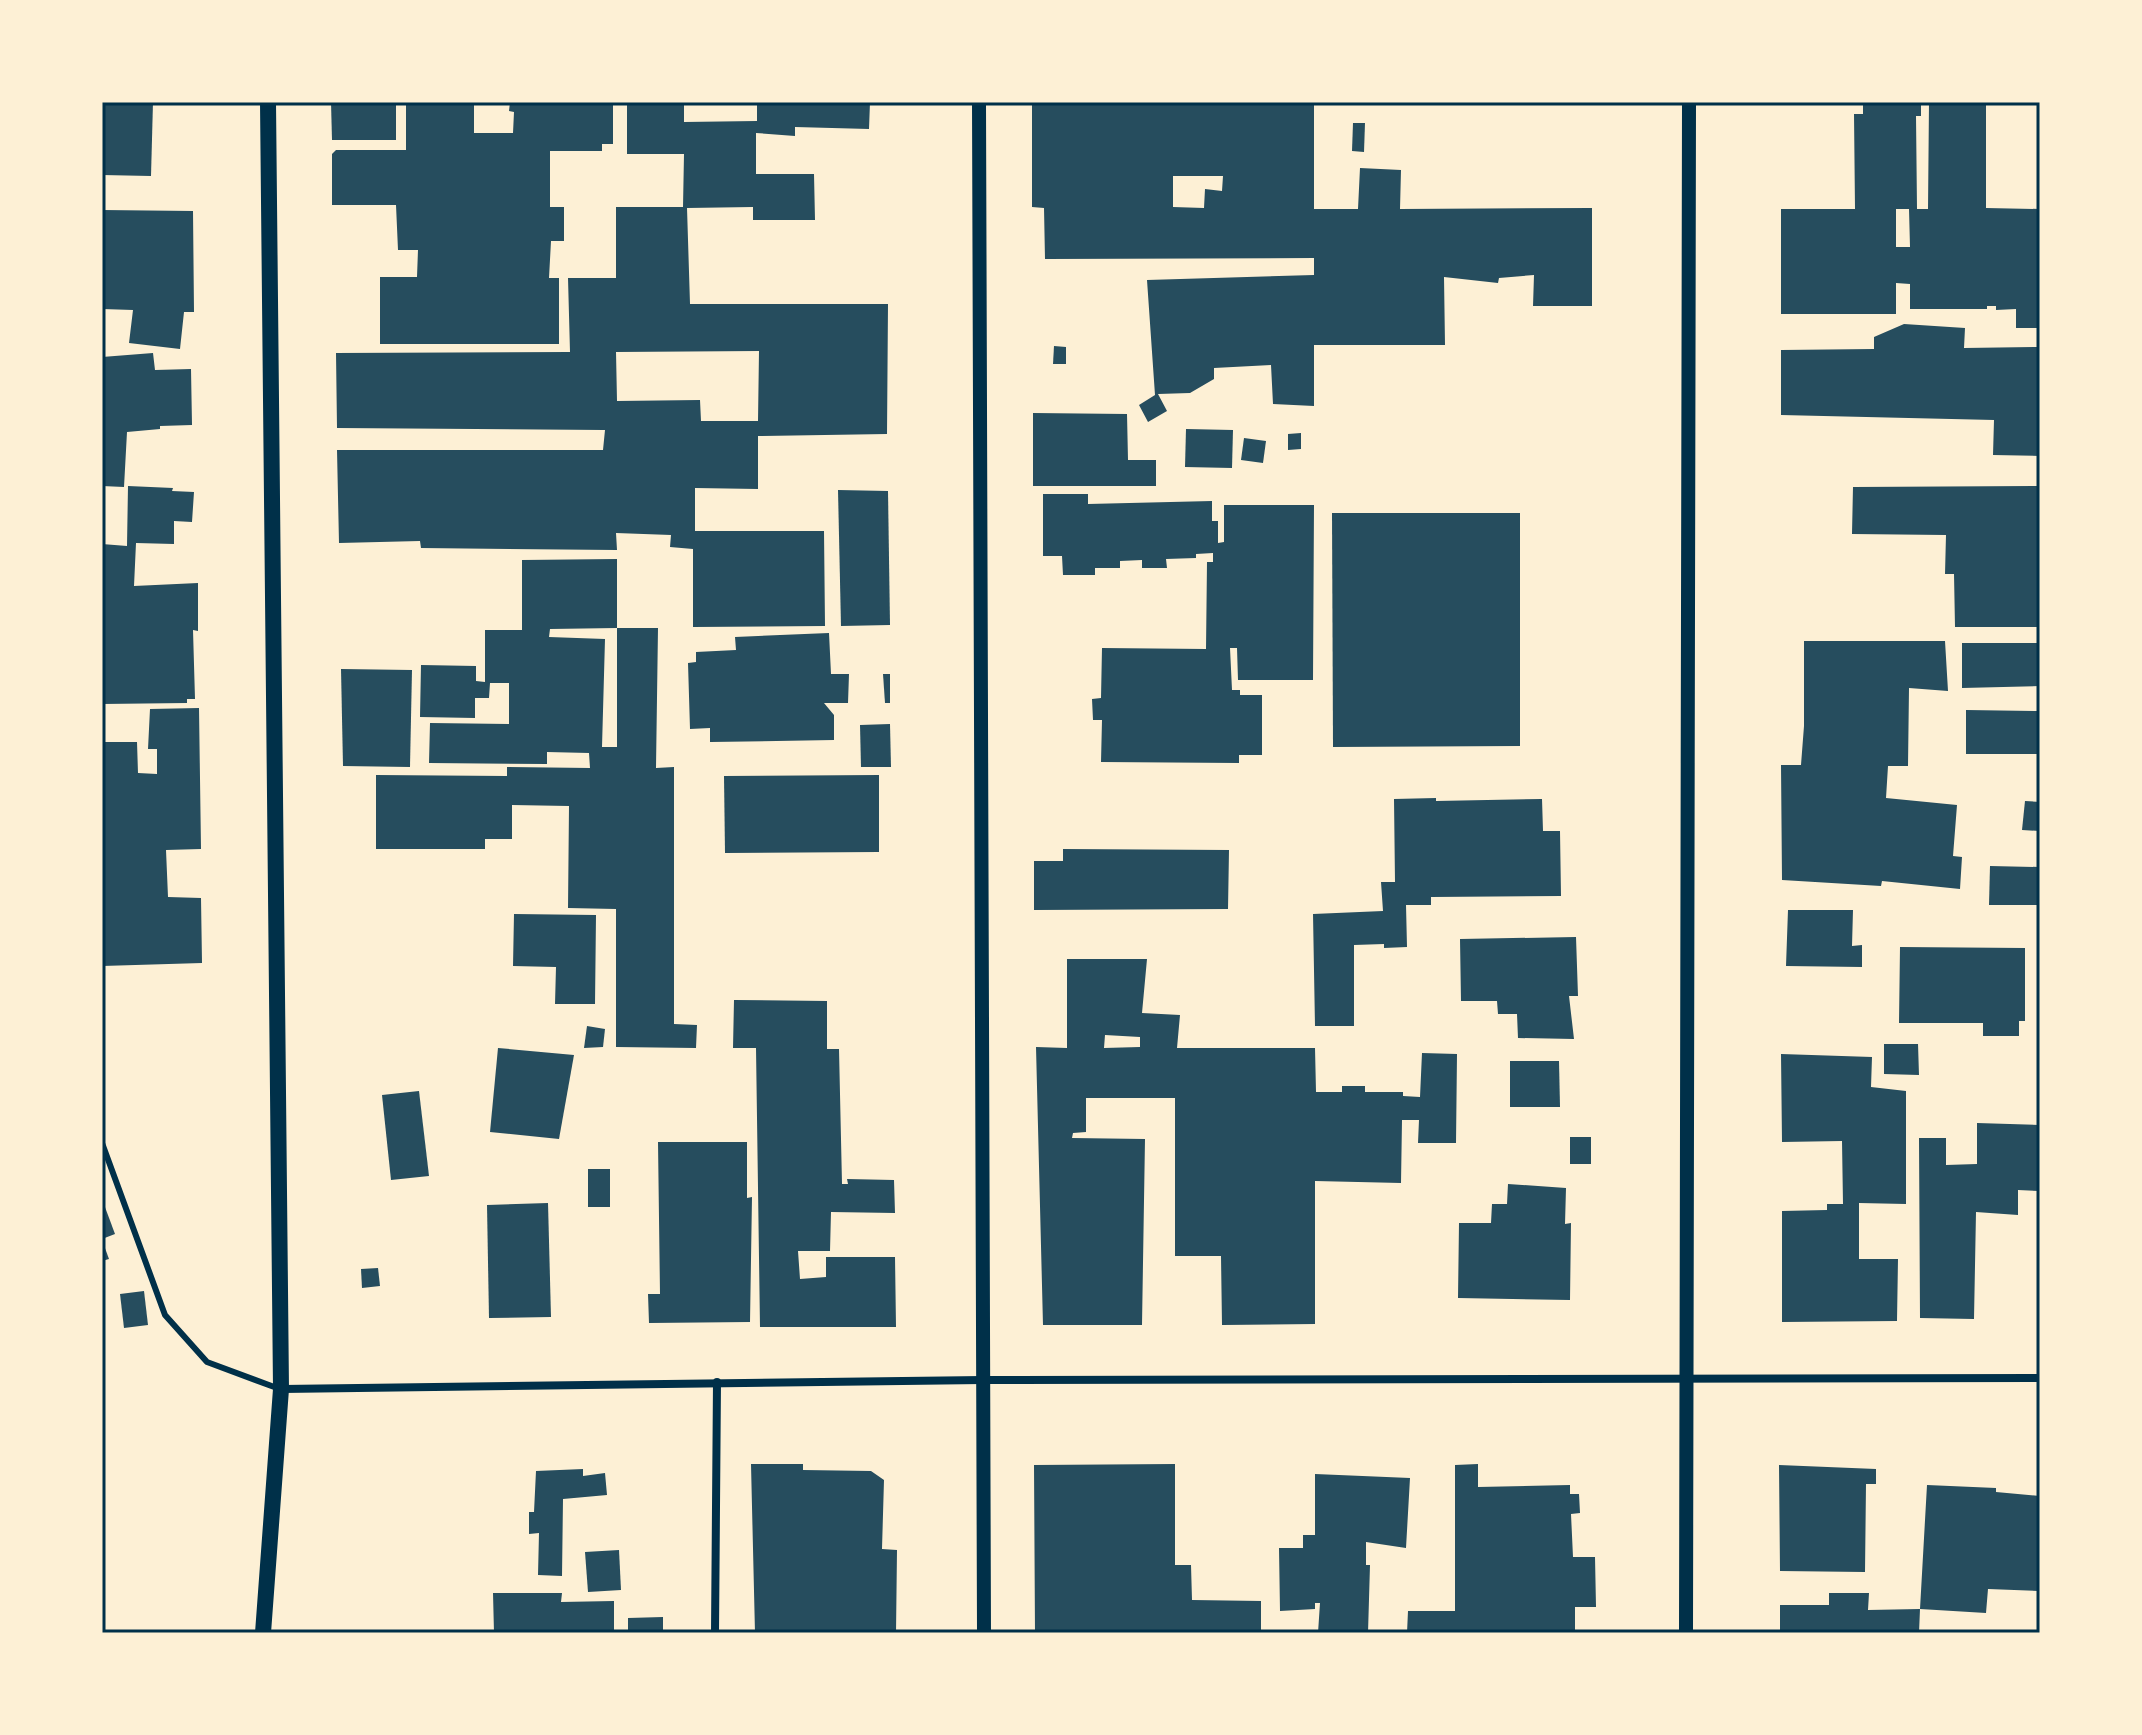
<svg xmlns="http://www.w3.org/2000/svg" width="2142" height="1735" font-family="Helvetica,sans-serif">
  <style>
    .building { fill: #264d5e; fill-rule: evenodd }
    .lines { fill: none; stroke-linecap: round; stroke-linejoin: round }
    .service { stroke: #003049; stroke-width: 6 }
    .minor { stroke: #003049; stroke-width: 8 }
    .tertiary { stroke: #003049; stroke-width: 14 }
    .secondary { stroke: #003049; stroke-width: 16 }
    .neatline { fill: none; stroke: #003049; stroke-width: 3 }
  </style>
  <rect width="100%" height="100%" fill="#fdf0d5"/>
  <!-- building -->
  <g class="building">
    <polygon points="102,102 153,102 151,176 102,175"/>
    <polygon points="331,102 396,102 396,140 332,140"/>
    <polygon points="406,102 474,102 474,133 513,133 514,112 509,111 510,102 613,102 613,144 602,144 602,151 550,151 550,207 564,207 564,241 551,241 549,278 559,278 559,344 380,344 380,277 417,277 418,250 398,250 396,205 332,205 332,154 336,150 406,150"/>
    <path d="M627,102H684V122L757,121V102H870L869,129L795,127V136L756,133V174H814L815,220H753V207L687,208L690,304H888L887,434L758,436V489L695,488V531H824L825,626L693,627V549L670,547L671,535L616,533L617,550L421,548L420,541L339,543L337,450H603L605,430L337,428L336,353L570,352L568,278H616V207H683L684,154H627ZM759,351L758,421H701L700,400L617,401L616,352Z"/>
    <path d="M1032,102H1314V209H1358L1360,168L1401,170L1400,209L1592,208V306H1533L1534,275L1499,278L1498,283L1444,277L1445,345H1314V406L1273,404L1271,365L1214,368V379L1190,393L1158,394L1167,411L1148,422L1139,405L1155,395L1147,280L1314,275V258L1045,259L1044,208L1032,207ZM1173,176H1223L1222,191L1205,189L1204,208L1173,207Z"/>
    <path d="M1863,102H1921V116H1916L1917,209H1928L1929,102H1986V208L2040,209V328H2016V309L1996,310V306H1987V309H1910V284L1896,283V314H1781V209H1855L1854,114H1863ZM1896,209H1909L1910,247H1896Z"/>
    <polygon points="1353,123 1365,123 1364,152 1352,151"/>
    <polygon points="102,210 193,211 194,312 184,312 180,349 129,343 133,310 102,309"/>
    <polygon points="1904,324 1965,328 1964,348 2040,347 2040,456 1993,455 1994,420 1781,415 1781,350 1874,349 1874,337"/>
    <polygon points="1054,346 1066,347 1066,364 1053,364"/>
    <polygon points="153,353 155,370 191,369 192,425 160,426 160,429 127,432 124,487 102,486 102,357"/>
    <polygon points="1033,413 1127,414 1128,460 1156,460 1156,486 1033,486"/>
    <polygon points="1186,429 1233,430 1232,468 1185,467"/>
    <polygon points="1301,433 1301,449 1288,450 1288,434"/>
    <polygon points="1244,438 1266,441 1263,463 1241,460"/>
    <polygon points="128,486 173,488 172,491 194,492 192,522 174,521 174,544 136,543 134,586 198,583 198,631 193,630 195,699 187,699 187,703 102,704 102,544 127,546"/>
    <polygon points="2040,486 2040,627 1955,627 1954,574 1945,574 1946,535 1852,534 1853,487"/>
    <polygon points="838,490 888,491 890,625 841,626"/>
    <polygon points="1043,494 1088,494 1088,504 1212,501 1212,521 1218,521 1218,543 1224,542 1224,505 1314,505 1313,680 1238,680 1237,648 1230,648 1232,690 1240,690 1240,695 1262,695 1262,755 1239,755 1239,763 1101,762 1102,720 1093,720 1092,699 1101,698 1102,648 1206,649 1207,562 1213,562 1213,553 1196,554 1196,558 1166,559 1167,568 1142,568 1142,560 1120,561 1120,568 1095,568 1095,575 1063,575 1062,556 1043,556"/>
    <polygon points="1332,513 1520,513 1520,746 1333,747"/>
    <polygon points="617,559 617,628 550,629 549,637 605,639 602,747 617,747 617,628 658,628 656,768 674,767 674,1024 697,1025 696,1048 616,1047 616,909 568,908 569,806 512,805 512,839 485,839 485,849 376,849 376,775 507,776 507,767 590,768 589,753 547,752 547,764 429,763 430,723 509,724 509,683 490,683 489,698 475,698 475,718 420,717 421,665 476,666 476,681 485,682 485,630 522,630 522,560"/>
    <polygon points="829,633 831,674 849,674 848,703 824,703 834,715 834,740 710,742 710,728 690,729 688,663 696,662 696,652 736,650 735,637"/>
    <polygon points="1804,641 1945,641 1948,691 1909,688 1908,766 1888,766 1886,798 1957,805 1953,856 1962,857 1960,889 1882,881 1881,886 1782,880 1781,765 1801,765 1804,726"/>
    <polygon points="1962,643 2040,643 2040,686 1962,688"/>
    <polygon points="341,669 412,670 410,767 343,766"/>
    <polygon points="883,674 890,674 890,703 885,703"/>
    <polygon points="199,708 201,849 166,850 168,897 201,898 202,963 102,966 102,742 137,742 138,773 157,774 157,749 148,749 150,709"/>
    <polygon points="1966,710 2040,711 2040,754 1966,754"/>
    <polygon points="890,724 891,767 861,767 860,725"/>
    <polygon points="879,775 879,852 725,853 724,776"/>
    <polygon points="1436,798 1436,801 1542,799 1543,831 1560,831 1561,896 1431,897 1431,905 1406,905 1407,947 1384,948 1384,944 1354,945 1354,1026 1315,1026 1313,914 1383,911 1381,882 1395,882 1394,799"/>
    <polygon points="2025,801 2040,802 2040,831 2022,830"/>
    <polygon points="1063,849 1229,850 1228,909 1034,910 1034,861 1063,861"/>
    <polygon points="1990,866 2040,867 2040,905 1989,905"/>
    <polygon points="1788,910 1853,910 1852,946 1862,945 1862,967 1786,966"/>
    <polygon points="514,914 596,915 595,1004 555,1004 556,967 513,966"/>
    <polygon points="1576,937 1578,996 1569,996 1574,1039 1518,1038 1517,1014 1498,1014 1497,1001 1461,1001 1460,939"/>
    <polygon points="1900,947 2025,948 2025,1021 2019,1021 2019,1036 1983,1036 1983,1023 1899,1023"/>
    <path d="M1067,959H1147L1142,1013L1180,1015L1177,1048H1315L1316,1092H1342V1086H1365V1092H1403V1096L1420,1097L1422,1053L1457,1054L1456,1143H1418L1419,1120H1402L1401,1183L1315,1181V1324L1222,1325L1221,1256H1175V1098H1086V1132L1073,1133L1072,1138L1145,1139L1142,1325H1043L1036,1047L1067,1048ZM1105,1035L1140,1037V1047L1104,1048Z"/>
    <polygon points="734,1000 827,1001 827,1049 839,1049 842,1184 848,1184 847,1179 894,1180 895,1213 831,1212 830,1251 798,1251 800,1279 826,1277 826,1257 895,1257 896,1327 760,1327 756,1048 733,1048"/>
    <polygon points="587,1026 605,1029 603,1047 584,1048"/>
    <polygon points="1884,1044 1918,1044 1919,1075 1884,1074"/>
    <polygon points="498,1048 574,1055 559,1139 490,1132"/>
    <polygon points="1781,1054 1872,1057 1871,1087 1906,1091 1906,1204 1859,1203 1859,1259 1898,1259 1897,1321 1782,1322 1782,1211 1827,1210 1827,1204 1843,1204 1842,1141 1782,1142"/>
    <polygon points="1510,1061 1559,1061 1560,1107 1510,1107"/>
    <polygon points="419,1091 429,1176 391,1180 382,1095"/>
    <polygon points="1977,1123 2040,1125 2040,1191 2018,1190 2018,1215 1976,1212 1974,1319 1920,1318 1919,1138 1946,1138 1946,1165 1977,1164"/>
    <rect x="1570" y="1137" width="21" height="27"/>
    <polygon points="658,1142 747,1142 747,1198 752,1197 750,1322 649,1323 648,1294 660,1294"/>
    <rect x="588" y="1169" width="22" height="38"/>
    <polygon points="1508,1184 1566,1188 1565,1224 1571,1223 1570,1300 1458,1298 1459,1223 1491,1223 1492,1204 1507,1204"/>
    <polygon points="102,1199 115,1234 102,1239"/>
    <polygon points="548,1203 551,1317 489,1318 487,1205"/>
    <polygon points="102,1240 109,1259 102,1261"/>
    <polygon points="378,1268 380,1286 362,1288 361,1269"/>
    <polygon points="144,1291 148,1325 124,1328 120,1294"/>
    <polygon points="751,1464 803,1464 803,1470 871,1471 884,1480 882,1549 897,1550 896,1633 755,1633"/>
    <polygon points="1175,1464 1175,1565 1191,1565 1192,1600 1261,1601 1261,1633 1035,1633 1034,1465"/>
    <polygon points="1478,1464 1478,1487 1570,1485 1570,1494 1579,1494 1580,1513 1571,1514 1573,1557 1595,1557 1596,1607 1575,1607 1575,1633 1407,1633 1408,1611 1455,1611 1455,1465"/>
    <polygon points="1779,1465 1876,1469 1876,1484 1866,1484 1865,1572 1780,1571"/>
    <polygon points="583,1469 583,1476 605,1473 607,1495 563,1499 562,1576 538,1575 539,1533 529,1534 529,1512 534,1512 536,1471"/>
    <polygon points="1315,1474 1410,1478 1406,1548 1366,1542 1366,1565 1370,1565 1368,1633 1318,1633 1320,1603 1315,1603 1315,1609 1280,1611 1279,1548 1303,1548 1303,1535 1315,1535"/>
    <polygon points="1927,1485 1996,1488 1996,1492 2040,1496 2039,1591 1988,1589 1986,1613 1920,1609"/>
    <polygon points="619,1550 621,1590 588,1592 585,1552"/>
    <polygon points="493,1593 562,1593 561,1602 614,1601 614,1633 494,1633"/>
    <polygon points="1829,1593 1869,1593 1868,1610 1920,1609 1919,1633 1780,1633 1780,1605 1829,1605"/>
    <polygon points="663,1617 663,1633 628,1633 628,1618"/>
  </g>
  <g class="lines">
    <!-- service -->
    <polyline class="service" points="102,1143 165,1315 207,1362 277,1388"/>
    <!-- minor -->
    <g class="minor">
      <polyline points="282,1389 983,1380 2040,1378"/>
      <polyline points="715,1633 717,1382"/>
    </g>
    <!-- tertiary -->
    <g class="tertiary">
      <polyline points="979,102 984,1633"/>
      <polyline points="1686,1633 1689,102"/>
    </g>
    <!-- secondary -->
    <polyline class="secondary" points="263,1633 281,1389 268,102"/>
  </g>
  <!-- border -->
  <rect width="2142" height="1735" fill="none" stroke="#fdf0d5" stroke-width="208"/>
  <rect x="104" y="104" width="1934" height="1527" class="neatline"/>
</svg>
